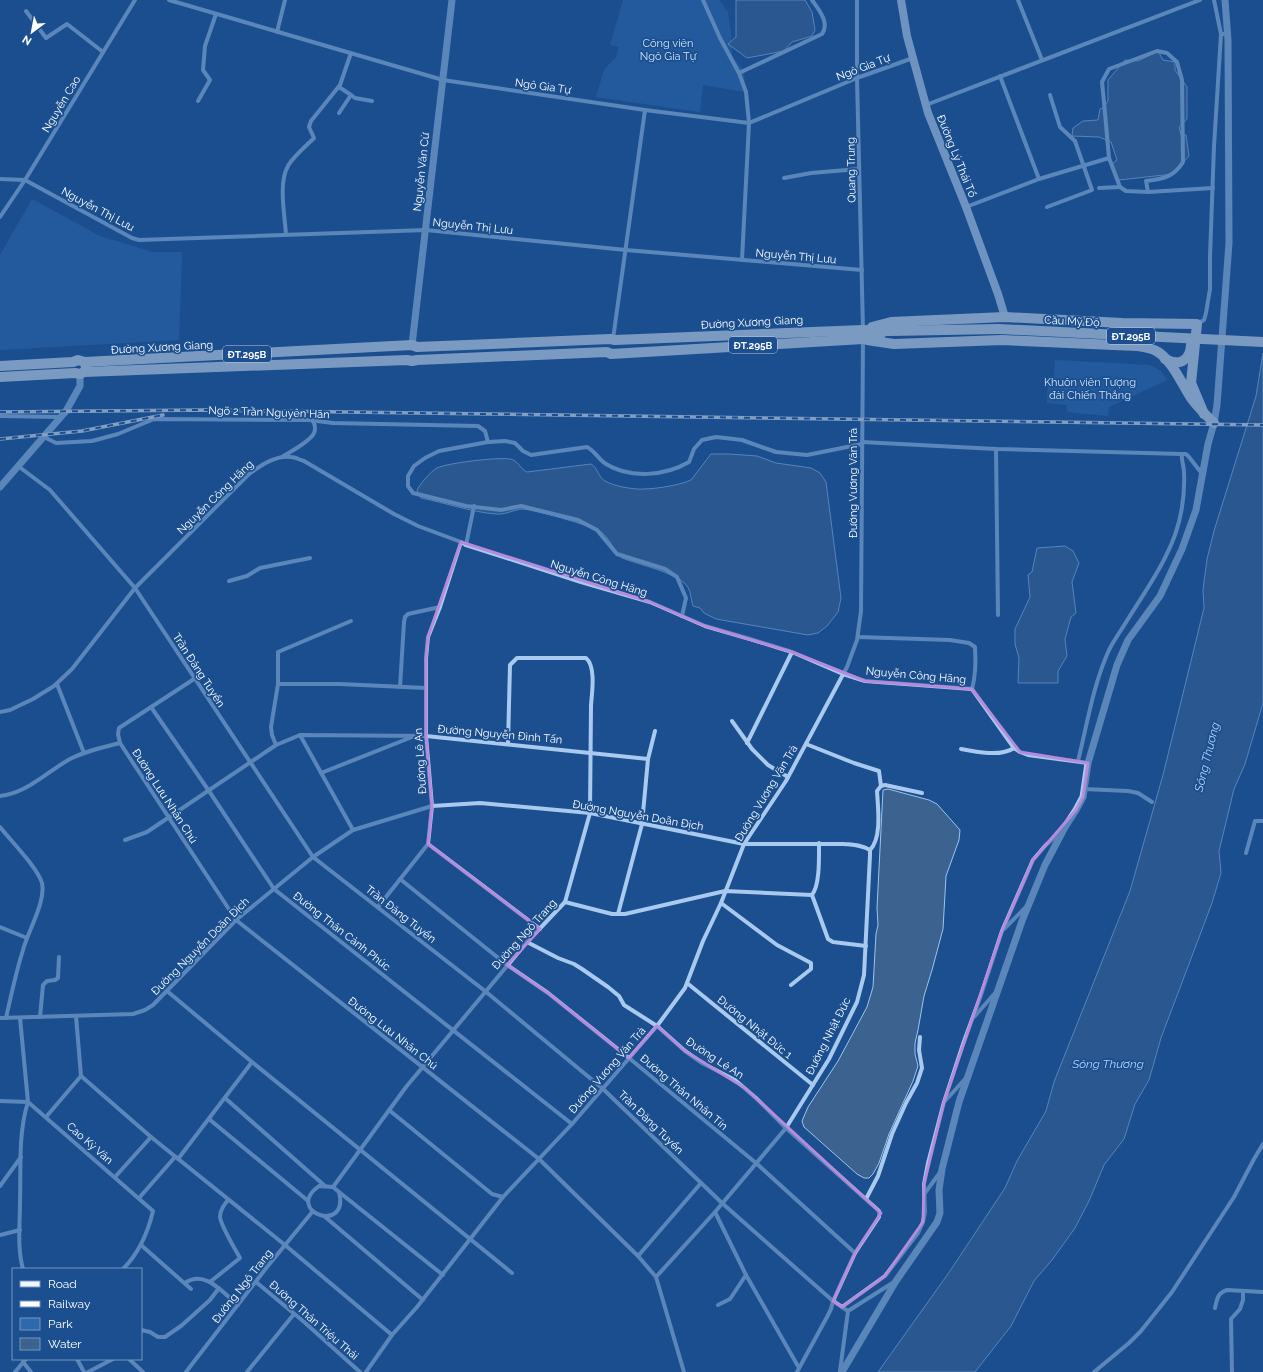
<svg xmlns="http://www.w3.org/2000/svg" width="1263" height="1372" font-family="Raleway,sans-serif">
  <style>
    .green { fill: #2e69ad }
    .water { fill: #3c6290; stroke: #9cc4f0 }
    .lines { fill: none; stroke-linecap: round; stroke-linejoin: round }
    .minor { stroke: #a9c9ee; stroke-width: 4 }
    .tertiary { stroke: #a9c9ee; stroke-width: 7 }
    .secondary { stroke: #d6e6fa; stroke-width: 8 }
    .primary { stroke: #f0f6ff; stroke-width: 10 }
    .rail-casing { stroke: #fff; stroke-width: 3.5 }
    .rail { stroke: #1b4f8f; stroke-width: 2; stroke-dasharray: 6; stroke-linecap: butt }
    .primary-bridge { stroke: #f0f6ff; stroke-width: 10 }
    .marked { fill: none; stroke: #b68bdc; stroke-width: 3; stroke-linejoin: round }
    .labels { text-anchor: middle; stroke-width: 3.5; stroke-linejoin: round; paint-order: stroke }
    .shield { fill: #1b4f8f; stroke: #bbcadd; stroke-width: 1 }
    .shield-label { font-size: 10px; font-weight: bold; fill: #fff }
    .park-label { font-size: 11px; fill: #cfe3fa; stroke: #1b4f8f }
    .street-label { font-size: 11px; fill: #fff; stroke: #1b4f8f }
    .water-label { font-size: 12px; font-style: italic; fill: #b5d3f5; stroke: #1b4f8f }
  </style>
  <rect width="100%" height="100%" fill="#1b4f8f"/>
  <!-- green -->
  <g class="green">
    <polygon points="623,0 719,0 728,12 731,32 732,56 744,71 745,92 703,85 700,112 596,97 604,70 616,57 619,47 610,45"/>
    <polygon points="32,199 100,236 152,252 182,252 179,340 0,350 0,255"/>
    <polygon points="1055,360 1150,365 1161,371 1167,380 1109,407 1108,416 1067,412 1067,405 1047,403 1048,378 1054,377"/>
  </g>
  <!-- water -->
  <g class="water">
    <polygon points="736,0 805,0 812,12 815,30 812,36 792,42 784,51 747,58 728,44 736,37"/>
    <polygon points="1158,51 1163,60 1175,62 1175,70 1187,87 1187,119 1179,127 1181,135 1186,135 1189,156 1173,174 1119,180 1112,164 1117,160 1111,142 1099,137 1072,136 1073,128 1083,121 1098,120 1100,109 1103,108 1108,101 1108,80 1125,60 1138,61"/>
    <polygon points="1263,353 1263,703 1245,764 1234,789 1219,851 1221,873 1212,903 1161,1038 1149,1080 1135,1104 1124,1139 1104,1165 1089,1201 1075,1228 1052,1260 1034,1281 1011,1326 975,1372 878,1372 950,1271 1005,1188 1017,1161 1046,1111 1054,1082 1130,891 1163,775 1204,608 1203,590 1207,559 1214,531 1256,396"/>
    <path d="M711,454H729L757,456L776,463L811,468L820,473L826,482L841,598L838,612L827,626L818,633L808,635L716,619L704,613L700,608L693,606C691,600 691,591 687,586C678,573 637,564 622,558C613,551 611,539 601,532C593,526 532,509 522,509C513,510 505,515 496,514C471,512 446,503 421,498L417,491C418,486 431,471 437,468C447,463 498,457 510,459C518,460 520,469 527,472L591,464C598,468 598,477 605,481C613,486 635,490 644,489C655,489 681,485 691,480Z"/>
    <polygon points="1065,546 1073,551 1079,563 1072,582 1076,613 1071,617 1065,639 1067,656 1058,671 1058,683 1018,683 1019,658 1015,644 1015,629 1030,597 1028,575 1032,572 1037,548"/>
    <polygon points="888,789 929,800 937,804 960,830 959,840 946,876 943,929 932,970 924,996 918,1030 915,1043 915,1054 918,1066 913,1081 889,1134 879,1163 873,1174 869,1178 864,1178 857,1174 804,1127 802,1121 808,1107 838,1061 867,1007 873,987 876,934 878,925 877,908 883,790"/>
  </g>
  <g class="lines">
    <!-- minor -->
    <g class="minor">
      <polyline points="169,0 443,80 645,110 749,123 857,78 913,58"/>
      <polyline points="703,0 720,38 739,73 746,92 749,123 742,260"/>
      <polyline points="857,0 857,78 863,330"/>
      <polyline points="1018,0 1042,60"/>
      <polyline points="1214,0 1221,34"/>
      <polyline points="26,11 46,38 67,24 103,52"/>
      <polyline points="277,32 285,0"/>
      <path d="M739,73L822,34C830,23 819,10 812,0"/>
      <polyline points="1000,76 1039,179"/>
      <polyline points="339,87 351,95 339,113"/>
      <polyline points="351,95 355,98 372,101"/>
      <polyline points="198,101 210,80 203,70 205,46 216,14"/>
      <polyline points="926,105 1200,0"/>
      <polyline points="784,178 811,173 859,169"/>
      <polyline points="0,179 25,180 132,238 139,240 426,230 626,250 862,270"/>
      <polyline points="1099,188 1120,187"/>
      <path d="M1148,192L1146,181C1163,179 1174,177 1183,162L1182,80L1177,62L1167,53L1157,51L1109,69L1102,82L1104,102L1109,158L1120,187L1126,191L1148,192L1213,188"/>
      <polyline points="966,207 1039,179 1109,158"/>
      <polyline points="1047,207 1092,190 1075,141 1060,127 1050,95"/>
      <polyline points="0,217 25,180 135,0"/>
      <path d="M286,235C285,216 278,183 288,166C292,158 307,145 314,138L309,127L311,121L340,85L351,53"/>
      <polyline points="1197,324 1204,320 1206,313 1210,289 1210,257 1214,146 1221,34 1228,34"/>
      <polyline points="613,339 645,110"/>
      <polyline points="0,416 61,417"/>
      <polyline points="44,437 56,443 92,441 118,434 154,419 309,420 333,423 478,426 485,431 488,442"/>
      <polyline points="862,442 996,449 1182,454"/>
      <polyline points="996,449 998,615"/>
      <path d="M282,457C290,452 311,441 314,433C316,429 315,425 313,421"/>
      <polyline points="18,466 50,490 135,588 313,857 485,991 602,1088 722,1203 833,1301 848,1311"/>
      <polyline points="461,542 440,607 428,637 426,658 426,736 432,806 428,844 540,929"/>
      <polyline points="466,545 474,506"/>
      <polyline points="229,581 247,576 260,568 310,558"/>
      <path d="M682,616L686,598L677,577L665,569L617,554L597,530L578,520L521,506L501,510L466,506L413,493L408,486V476L414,466L425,458L439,451L488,442L505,441L515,443L523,451L531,455L587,447C595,451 598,459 606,464C630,479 665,476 689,462L694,449L702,440L716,437L742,440L776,452L807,455L862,444"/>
      <path d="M858,637L950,640L969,643L975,647C976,662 976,675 972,689"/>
      <polyline points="194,679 119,728 118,734 120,743 236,920 539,1159 638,1256 656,1277 684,1372"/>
      <polyline points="57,684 84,753"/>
      <polyline points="278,684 340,684 426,688"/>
      <polyline points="400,687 404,622 405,617 408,614 440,607"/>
      <polyline points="151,707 209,791 274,889 572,1124"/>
      <path d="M0,712L10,710L33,699L54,686L72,669L135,588L249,474C261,465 276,455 291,457C295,457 300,460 304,461L394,514L418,526L461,542L466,545L581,582L650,602L705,626L750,639L792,652L843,674L865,681L972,689L1014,748L1020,752L1028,755L1088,763"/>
      <polyline points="732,721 752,749 768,765 788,777"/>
      <polyline points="300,735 353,830"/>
      <polyline points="747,743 792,652"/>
      <polyline points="806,744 854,763 879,771 881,786"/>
      <polyline points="276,745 272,735 271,727 278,684 278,652 351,621"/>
      <path d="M961,749C976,752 1001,757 1014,748"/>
      <path d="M1078,761C1087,725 1093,685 1109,650C1114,640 1122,629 1128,619C1145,592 1164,565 1175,535C1182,515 1185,493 1184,472C1184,466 1181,460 1182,454H1186L1189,457L1203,475"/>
      <polyline points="321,773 412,737"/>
      <polyline points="1084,789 1128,791 1138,793 1152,802"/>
      <path d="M0,796C26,794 48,771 70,759C86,751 103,747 120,743"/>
      <path d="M0,827C11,841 37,867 42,883C46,902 28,931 23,950C16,972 11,996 6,1018"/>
      <polyline points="125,840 147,832 276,745 300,735 426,736 648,759"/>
      <path d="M870,850C882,838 878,808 877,791L881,786L885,785L922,793"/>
      <polyline points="1246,853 1255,821 1263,821"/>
      <polyline points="400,879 507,965 548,993 629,1058 756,1163 855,1253"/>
      <polyline points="812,895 828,939 833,942 866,946"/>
      <path d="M565,902L612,914H625L725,891L812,895C820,885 819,857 819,843"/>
      <polyline points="721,903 777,945 811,963 811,969 791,985"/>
      <polyline points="378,907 428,844"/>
      <polyline points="618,914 642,824 648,759 655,731"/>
      <polyline points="0,927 27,938"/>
      <polyline points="1004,929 1026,907"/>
      <polyline points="527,942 558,958 574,964 582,969 608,987 619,996 624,1005 657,1026 685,1051 702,1063 735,1080 757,1099 786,1128 879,1211 879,1217 855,1253 833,1301 831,1309 827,1317 797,1372"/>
      <polyline points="687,983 813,1085"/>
      <polyline points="167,991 252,1062 512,1273"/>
      <polyline points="76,1016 81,1076 151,1137 285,1245 392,1335"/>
      <polyline points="40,1017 43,985 47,981 55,980 58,978 59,957"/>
      <polyline points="974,1017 996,992"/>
      <path d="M0,1018L133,1014L145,1010L153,1005L236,920L313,857L353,830L432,806L480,803L590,813L744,844H844C854,845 861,845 870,850V855L864,975L857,1002L829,1059L786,1128L715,1212L656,1277"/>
      <path d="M20,1018L28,1102L153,1211C148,1232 139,1253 123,1269"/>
      <polyline points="225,1098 325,1186"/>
      <path d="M0,1101L28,1102C18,1133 21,1169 20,1202C20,1223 17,1248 23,1269"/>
      <polyline points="945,1101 965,1079"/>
      <polyline points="389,1110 492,1194 503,1197"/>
      <polyline points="46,1117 81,1076"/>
      <polyline points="209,1119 307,1200"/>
      <polyline points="178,1159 252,1062"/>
      <polyline points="115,1177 151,1137"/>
      <polyline points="0,1186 21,1157"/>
      <path d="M319,1186L333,1187L339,1192C350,1235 283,1212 319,1186Z"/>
      <path d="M333,1187L406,1087L527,942L565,902L590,813L591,705C592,693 596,666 586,658H517L510,665L508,744"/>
      <polyline points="339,1192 443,1275"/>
      <polyline points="925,1193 941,1171"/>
      <polyline points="139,1198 175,1157"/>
      <polyline points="866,1199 878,1176 892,1134 906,1103 917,1083 922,1068 919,1050 920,1037"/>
      <polyline points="715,1212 746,1275 799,1368"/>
      <polyline points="324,1216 423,1300"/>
      <polyline points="0,1235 20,1230"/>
      <polyline points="141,1245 191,1289"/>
      <polyline points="638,1256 701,1183"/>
      <path d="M210,1282L240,1258C235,1249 221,1226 220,1217C220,1210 224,1205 228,1200"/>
      <polyline points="256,1282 303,1321 360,1372"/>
      <path d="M185,1283C205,1269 223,1293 238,1305"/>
      <polyline points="718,1305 730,1299 746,1275"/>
      <polyline points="842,1307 885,1276 918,1233 923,1222 925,1212 924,1184 928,1163 944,1102 963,1044 981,995 1002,931 1033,860 1045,846 1062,830"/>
      <path d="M1215,1308C1217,1300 1217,1293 1227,1290L1263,1292"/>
      <polyline points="141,1330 150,1332 158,1337 165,1337 181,1326 210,1300 219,1288"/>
      <polyline points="77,1359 84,1372"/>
      <polyline points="129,1359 143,1372"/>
      <polyline points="23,1362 31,1372"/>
      <polyline points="840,1371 848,1311 894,1282"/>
      <polyline points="15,1372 26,1359"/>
      <polyline points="88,1372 113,1359"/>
      <polyline points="186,1372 267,1267 313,1211"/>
      <polyline points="247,1372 294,1314"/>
      <polyline points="366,1372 392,1335 417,1307 503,1197 572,1124 657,1026 685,988 703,941 721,903 744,844 786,781 847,667 857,640 861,611 863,340"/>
      <polyline points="1094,1372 1129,1343 1141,1331 1172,1292 1234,1197 1254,1159 1263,1144"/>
      <polyline points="1232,1372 1231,1319 1240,1309 1243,1300 1243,1291"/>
    </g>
    <!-- tertiary -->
    <g class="tertiary">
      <polyline points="412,345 452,0"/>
      <polyline points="0,487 66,411 80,386 80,374"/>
      <polyline points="842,1372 896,1281 937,1222 940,1213 939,1190 942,1169 959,1102 1022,921 1045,865 1065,827 1076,810 1083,797 1088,763 1117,665 1128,640 1160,596 1182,549 1196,510 1208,444 1214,423 1217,405 1229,243 1228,40 1225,0"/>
    </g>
    <!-- secondary -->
    <polyline class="secondary" points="901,0 907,36 928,113 966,207 998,294 1005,317"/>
    <!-- primary -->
    <g class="primary">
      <polyline points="872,327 891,322 1005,317 1122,323 1197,324 1191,383 1204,414"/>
      <path d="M867,340L894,344L1002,340L1137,346C1144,347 1152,348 1158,352C1172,361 1182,384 1191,398C1198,408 1206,415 1214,423"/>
      <path d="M1165,359C1178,366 1190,362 1191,345"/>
      <polyline points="85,362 412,345 417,347 610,339 615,340 863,330 890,331 999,329"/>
      <polyline points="0,366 73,362 78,360 85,362 86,368"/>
      <polyline points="0,377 75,373 80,374 84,372 407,360 412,361 417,360 607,352 611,354 863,339 882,333"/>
    </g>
    <defs>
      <g id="rail">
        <polyline points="0,412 203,410 1263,425"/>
        <polyline points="0,439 82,431 163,415"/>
      </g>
    </defs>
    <!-- rail casing -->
    <use href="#rail" class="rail-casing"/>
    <!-- rail -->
    <use href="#rail" class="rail"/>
    <!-- primary-bridge -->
    <polyline class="primary-bridge" points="999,329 1263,342"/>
  </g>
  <!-- marked area -->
  <path d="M0 0H1263V1372H0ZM461,542L650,602L705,626L792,652L865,681L972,689L1020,752L1088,763L1083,797L1076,810L1033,860L1002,931L944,1102L924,1184L923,1222L885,1276L842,1307L833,1301L855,1253L881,1213L745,1088L685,1051L657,1026L629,1058L548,993L507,965L540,929L428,844L432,806L426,736V658L428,637Z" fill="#1b4f8f" fill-opacity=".55" fill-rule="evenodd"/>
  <path class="marked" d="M461,542L650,602L705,626L792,652L865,681L972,689L1020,752L1088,763L1083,797L1076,810L1033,860L1002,931L944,1102L924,1184L923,1222L885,1276L842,1307L833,1301L855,1253L881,1213L745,1088L685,1051L657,1026L629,1058L548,993L507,965L540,929L428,844L432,806L426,736V658L428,637Z"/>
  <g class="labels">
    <!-- shield labels -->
    <g class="shield">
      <rect x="1107" y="328" width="48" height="16" rx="3"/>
      <rect x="729" y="337" width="48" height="16" rx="3"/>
      <rect x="223" y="346" width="48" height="16" rx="3"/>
    </g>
    <g class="shield-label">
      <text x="1131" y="340">ĐT.295B</text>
      <text x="753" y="349">ĐT.295B</text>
      <text x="247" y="358">ĐT.295B</text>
    </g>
    <!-- park labels -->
    <g class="park-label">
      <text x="668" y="47">Công viên<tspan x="668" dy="13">Ngô Gia Tự</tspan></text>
      <text x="1090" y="386">Khuôn viên Tượng<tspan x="1090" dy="13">đài Chiến Thắng</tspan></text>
    </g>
    <!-- street labels -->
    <g class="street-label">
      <text transform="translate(863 67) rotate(-21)" y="4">Ngô Gia Tự</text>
      <text transform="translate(543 86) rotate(8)" y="4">Ngô Gia Tự</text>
      <text transform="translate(61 104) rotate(-59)" y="4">Nguyễn Cao</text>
      <text transform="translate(957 156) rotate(68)" y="4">Đường Lý Thái Tổ</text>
      <text transform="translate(851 170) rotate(-91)" y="4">Quang Trung</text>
      <text transform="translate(421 172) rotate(-84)" y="4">Nguyễn Văn Cừ</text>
      <text transform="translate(98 209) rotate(28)" y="4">Nguyễn Thị Lưu</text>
      <text transform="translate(473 226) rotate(6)" y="4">Nguyễn Thị Lưu</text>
      <text transform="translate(796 256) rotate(5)" y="4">Nguyễn Thị Lưu</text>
      <text transform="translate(1072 321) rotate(3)" y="4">Cầu Mỹ Độ</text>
      <text transform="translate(752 322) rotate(-3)" y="4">Đường Xương Giang</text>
      <text transform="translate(162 347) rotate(-3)" y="4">Đường Xương Giang</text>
      <text transform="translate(269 412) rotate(2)" y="4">Ngõ 2 Trần Nguyên Hãn</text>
      <text transform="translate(853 483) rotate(-90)" y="4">Đường Vương Văn Trà</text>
      <text transform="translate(215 497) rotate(-44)" y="4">Nguyễn Công Hãng</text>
      <text transform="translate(599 578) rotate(17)" y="4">Nguyễn Công Hãng</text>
      <text transform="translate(199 670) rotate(57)" y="4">Trần Đăng Tuyển</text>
      <text transform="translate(916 675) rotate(5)" y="4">Nguyễn Công Hãng</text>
      <text transform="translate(500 734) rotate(5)" y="4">Đường Nguyễn Đình Tấn</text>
      <text transform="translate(420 761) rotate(-94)" y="4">Đường Lê An</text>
      <text transform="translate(766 793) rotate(-59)" y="4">Đường Vương Văn Trà</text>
      <text transform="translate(165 796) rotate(57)" y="4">Đường Lưu Nhân Chú</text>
      <text transform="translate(638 815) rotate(10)" y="4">Đường Nguyễn Doãn Địch</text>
      <text transform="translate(401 914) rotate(38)" y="4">Trần Đăng Tuyển</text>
      <text transform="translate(342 931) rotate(38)" y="4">Đường Thân Cảnh Phúc</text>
      <text transform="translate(524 934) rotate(-48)" y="4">Đường Ngô Trang</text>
      <text transform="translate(200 946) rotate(-45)" y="4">Đường Nguyễn Doãn Địch</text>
      <text transform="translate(755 1027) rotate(39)" y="4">Đường Nhật Đức 1</text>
      <text transform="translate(393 1033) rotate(38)" y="4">Đường Lưu Nhân Chú</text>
      <text transform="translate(828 1036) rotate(-63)" y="4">Đường Nhật Đức</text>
      <text transform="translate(715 1058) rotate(33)" y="4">Đường Lê An</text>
      <text transform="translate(607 1070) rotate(-49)" y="4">Đường Vương Văn Trà</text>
      <text transform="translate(684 1092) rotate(40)" y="4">Đường Thân Nhân Tín</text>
      <text transform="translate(651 1122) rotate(44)" y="4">Trần Đăng Tuyển</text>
      <text transform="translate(90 1143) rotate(41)" y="4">Cao Kỳ Vân</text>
      <text transform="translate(242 1286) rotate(-52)" y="4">Đường Ngô Trang</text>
      <text transform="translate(314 1320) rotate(41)" y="4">Đường Thân Triệu Thái</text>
    </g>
    <!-- water labels -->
    <g class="water-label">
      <text transform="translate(1207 757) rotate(-76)" y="4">Sông Thương</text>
      <text x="1108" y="1068">Sông Thương</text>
    </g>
  </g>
  <!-- legend -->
  <rect x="12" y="1268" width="130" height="92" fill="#1b4f8f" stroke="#7695bc"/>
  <rect x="20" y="1281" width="20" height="6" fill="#f0f6ff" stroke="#7695bc"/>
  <text x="48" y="1288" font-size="12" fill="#ffffff">Road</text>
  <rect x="20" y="1301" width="20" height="6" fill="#ffffff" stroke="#7695bc"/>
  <text x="48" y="1308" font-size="12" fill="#ffffff">Railway</text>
  <rect x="20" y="1318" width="20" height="12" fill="#2e69ad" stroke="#7695bc"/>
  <text x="48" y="1328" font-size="12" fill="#ffffff">Park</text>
  <rect x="20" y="1338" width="20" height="12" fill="#3c6290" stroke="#7695bc"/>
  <text x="48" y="1348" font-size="12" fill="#ffffff">Water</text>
  <!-- north arrow -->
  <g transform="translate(32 32) rotate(212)" stroke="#1b4f8f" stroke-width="3" paint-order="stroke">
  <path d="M0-3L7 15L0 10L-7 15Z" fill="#ffffff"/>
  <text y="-6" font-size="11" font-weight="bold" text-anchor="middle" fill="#ffffff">N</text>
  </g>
</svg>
